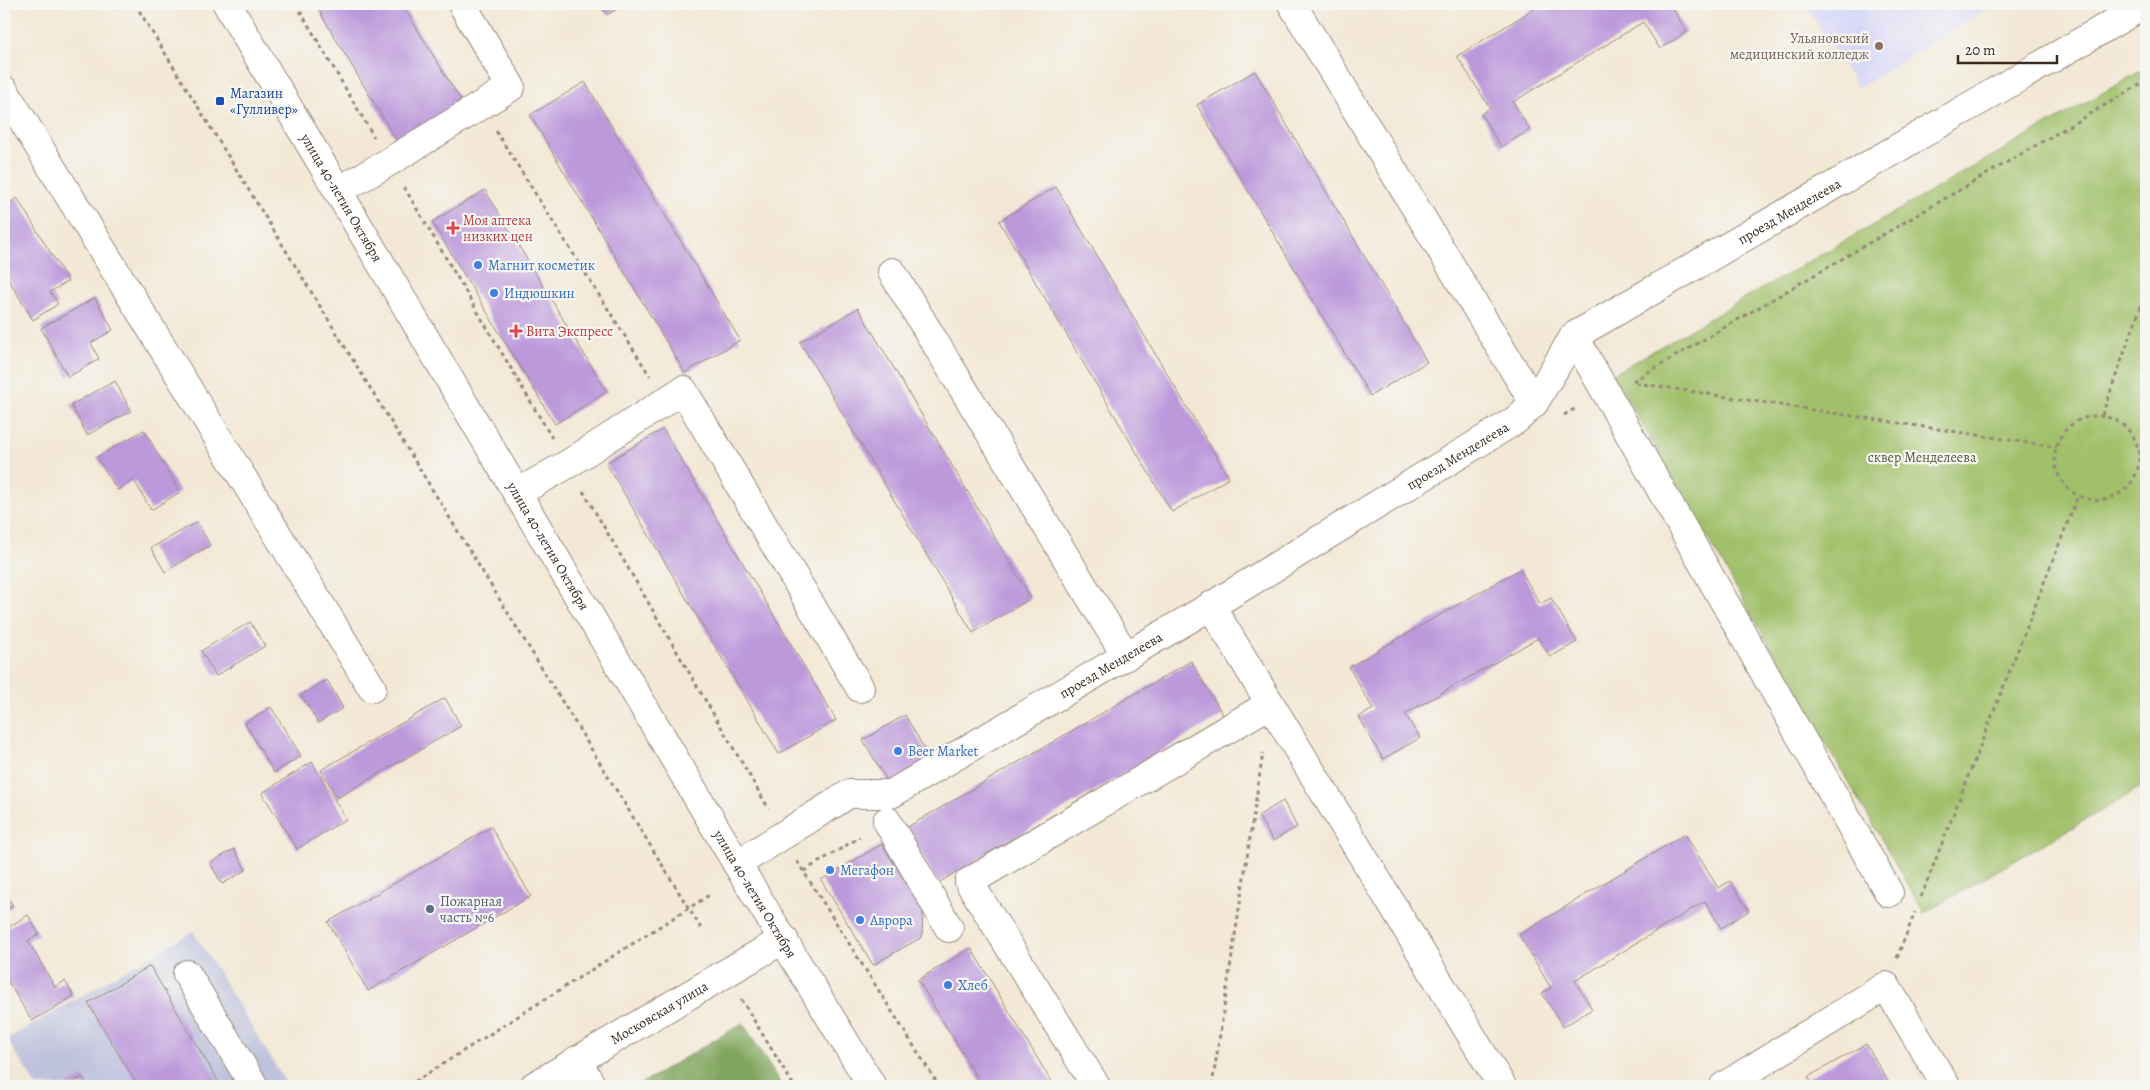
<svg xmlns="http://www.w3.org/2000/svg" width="2150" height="1090" font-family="Alegreya,serif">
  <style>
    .built { fill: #d8d7f8 }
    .industrial { fill: #bfc2dd }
    .green { fill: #a0c069; stroke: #6e7544 }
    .forest { fill: #80a65d; stroke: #5e683e }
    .building { fill: #bc99db }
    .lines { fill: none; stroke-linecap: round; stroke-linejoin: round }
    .minor-casing { stroke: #97897a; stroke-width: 30 }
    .major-casing { stroke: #97897a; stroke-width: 30 }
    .path { stroke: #97897a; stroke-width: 3; stroke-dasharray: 4 4; stroke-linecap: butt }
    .minor { stroke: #fff; stroke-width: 28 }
    .major { stroke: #fff; stroke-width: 28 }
    .education-dot { fill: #8d6e63; stroke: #f6f6f2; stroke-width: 2 }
    .transit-dot { fill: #1a4fb4; stroke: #f6f6f2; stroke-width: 2 }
    .health-dot { fill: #e0444e; stroke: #f6f6f2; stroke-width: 2 }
    .shop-dot { fill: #3f7fe0; stroke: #f6f6f2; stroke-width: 2 }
    .service-dot { fill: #5c6f8a; stroke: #f6f6f2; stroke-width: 2 }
    .labels { text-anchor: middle; stroke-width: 4.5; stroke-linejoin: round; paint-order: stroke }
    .education-label { font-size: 14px; fill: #785e54; stroke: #f6f6f2; text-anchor: end }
    .transit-label { font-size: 14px; fill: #164399; stroke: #f6f6f2; text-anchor: start }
    .street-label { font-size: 14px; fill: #3b2a1e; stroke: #f6f6f2 }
    .health-label { font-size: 14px; fill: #be3a42; stroke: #f6f6f2; text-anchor: start }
    .shop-label { font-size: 14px; fill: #366cbe; stroke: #f6f6f2; text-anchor: start }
    .park-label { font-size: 14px; fill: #595734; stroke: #f6f6f2 }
    .service-label { font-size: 14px; fill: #4e5e75; stroke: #f6f6f2; text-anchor: start }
  </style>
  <rect width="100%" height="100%" fill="#f6f6f2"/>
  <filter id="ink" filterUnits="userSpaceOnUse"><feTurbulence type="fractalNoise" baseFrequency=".02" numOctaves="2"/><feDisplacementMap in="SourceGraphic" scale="10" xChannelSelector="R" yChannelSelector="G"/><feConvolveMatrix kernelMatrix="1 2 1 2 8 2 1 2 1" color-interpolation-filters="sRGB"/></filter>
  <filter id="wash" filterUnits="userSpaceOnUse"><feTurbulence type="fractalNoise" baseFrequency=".0096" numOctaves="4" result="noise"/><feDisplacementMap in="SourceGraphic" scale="20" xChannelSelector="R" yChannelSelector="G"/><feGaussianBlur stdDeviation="1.12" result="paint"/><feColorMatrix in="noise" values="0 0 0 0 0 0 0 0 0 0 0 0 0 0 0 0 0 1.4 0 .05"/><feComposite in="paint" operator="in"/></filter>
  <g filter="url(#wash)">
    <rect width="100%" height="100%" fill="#f3e8d5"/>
    <!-- built -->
    <polygon class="built" points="1805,4 1995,4 1858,88"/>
    <!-- industrial -->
    <polygon class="industrial" points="193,931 288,1086 36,1086 7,1039"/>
    <!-- green -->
    <polygon class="green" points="2146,68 2146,785 1924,913 1613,374"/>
    <!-- forest -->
    <polygon class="forest" points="743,1023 782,1086 637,1086"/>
    <g id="blocks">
      <!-- building -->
      <g class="building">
        <polygon points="315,4 402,4 463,104 398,143"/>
        <polygon points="600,4 625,4 607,15"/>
        <polygon points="1542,4 1654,4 1657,9 1665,4 1670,4 1687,32 1660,49 1643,22 1513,102 1530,130 1501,147 1481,114 1490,108 1457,56"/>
        <polygon points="1255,71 1427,362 1370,396 1197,105"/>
        <polygon points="585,82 740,340 685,373 530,115"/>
        <polygon points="1056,187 1229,478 1172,512 999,221"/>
        <polygon points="485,190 607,392 555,424 432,222"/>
        <polygon points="17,198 68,281 50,292 58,304 33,320 4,272 4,207"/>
        <polygon points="95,298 113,330 91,343 99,359 68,377 41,328"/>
        <polygon points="858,308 1031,598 973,633 800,342"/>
        <polygon points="115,381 131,411 87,435 71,405"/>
        <polygon points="663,429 836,720 779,754 606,463"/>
        <polygon points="144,430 180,492 151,510 134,480 117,490 97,457"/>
        <polygon points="197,522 210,545 165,572 151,548"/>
        <polygon points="1520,569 1540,604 1551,598 1577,642 1550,657 1538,638 1405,714 1420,738 1383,759 1359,717 1373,709 1349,667"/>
        <polygon points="250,622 265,646 216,676 201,651"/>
        <polygon points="1191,661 1223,715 938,883 906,828"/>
        <polygon points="327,680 343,708 318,723 301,695"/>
        <polygon points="445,698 461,726 337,798 321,770"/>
        <polygon points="271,707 301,756 274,773 245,723"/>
        <polygon points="905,715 932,762 891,787 863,740"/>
        <polygon points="312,762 346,819 297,849 262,793"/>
        <polygon points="1283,801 1297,827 1273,841 1258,816"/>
        <polygon points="491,827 531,896 368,991 328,922"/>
        <polygon points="1685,834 1718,888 1730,881 1749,911 1721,928 1705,901 1575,981 1592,1009 1563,1027 1542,993 1551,988 1519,935"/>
        <polygon points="882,844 923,911 922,937 873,965 821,880"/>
        <polygon points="234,849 246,870 222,884 210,863"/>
        <polygon points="4,890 13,906 4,911"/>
        <polygon points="28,915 39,934 28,941 55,987 65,981 74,996 32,1021 4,975 4,930"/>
        <polygon points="971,948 1054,1086 982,1086 918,980"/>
        <polygon points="150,966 221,1086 138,1086 88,1003"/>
        <polygon points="1866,1044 1891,1086 1814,1086 1808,1077"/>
        <polygon points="83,1077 88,1086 66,1086"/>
      </g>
    </g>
  </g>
  <g filter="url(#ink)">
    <use href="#blocks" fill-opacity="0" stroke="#97897a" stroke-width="1"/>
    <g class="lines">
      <defs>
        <g id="minor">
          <polyline points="1292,4 1534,403"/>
          <polyline points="4,90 372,688"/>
          <polyline points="338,191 389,162 511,87 462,4"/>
          <polyline points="892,272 1126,656"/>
          <polyline points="1574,336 1889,893"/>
          <polyline points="517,493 568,464 683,390 860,688"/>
          <polyline points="1211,606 1502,1086"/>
          <polyline points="887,821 949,928"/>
          <path id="s1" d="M737,864L849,794H891L1211,606L1516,420L1534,403L1574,336L2146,4"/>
          <polyline points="187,974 254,1086"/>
          <polyline points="577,1060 592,1086"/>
          <path id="s2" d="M534,1086L784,939"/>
          <polyline points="1096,1086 969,882 1270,704"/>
          <polyline points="1724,1086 1886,986 1946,1086"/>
        </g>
        <g id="major">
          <path id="s3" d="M227,4L737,864L872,1086"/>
        </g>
      </defs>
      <!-- minor casing -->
      <use href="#minor" class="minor-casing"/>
      <!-- major casing -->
      <use href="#major" class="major-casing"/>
      <!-- path -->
      <g class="path">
        <polyline points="135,4 702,930"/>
        <polyline points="296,4 374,137"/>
        <polyline points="496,131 650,376"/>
        <polyline points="404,187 552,438"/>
        <polyline points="1633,381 2146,81"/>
        <polyline points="1636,383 2056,447"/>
        <polyline points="1564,415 1578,407"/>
        <polyline points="2102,415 2146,292"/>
        <circle cx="2097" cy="458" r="42"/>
        <polyline points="583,491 769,809"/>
        <polyline points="797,861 939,1086"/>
        <polyline points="804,871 860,837"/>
        <polyline points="1921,897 2078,496"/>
        <polyline points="1897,958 1915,912"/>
        <polyline points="741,999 794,1086"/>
        <polyline points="408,1086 711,894"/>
        <polyline points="1212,1086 1263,753"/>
      </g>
      <!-- minor -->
      <use href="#minor" class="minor"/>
      <!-- major -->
      <use href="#major" class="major"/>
    </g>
  </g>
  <!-- markers -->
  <circle class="education-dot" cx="1879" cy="46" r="5"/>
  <rect class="transit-dot" x="215" y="96" width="10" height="10" rx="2.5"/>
  <g class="health-dot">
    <path d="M450.5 220.5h5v5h5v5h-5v5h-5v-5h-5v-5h5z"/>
    <path d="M513.5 323.5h5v5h5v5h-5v5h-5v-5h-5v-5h5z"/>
  </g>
  <g class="shop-dot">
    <circle cx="478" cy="265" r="5"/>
    <circle cx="494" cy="293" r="5"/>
    <circle cx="898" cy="751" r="5"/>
    <circle cx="830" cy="870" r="5"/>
    <circle cx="860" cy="920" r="5"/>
    <circle cx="948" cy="985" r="5"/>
  </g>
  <circle class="service-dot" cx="430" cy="909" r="5"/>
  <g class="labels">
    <!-- education labels -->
    <g class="education-label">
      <text x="1869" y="43">Ульяновский<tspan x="1869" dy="16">медицинский колледж</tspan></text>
    </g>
    <!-- transit labels -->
    <g class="transit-label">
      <text x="230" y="98">Магазин<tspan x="230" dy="16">«Гулливер»</tspan></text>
    </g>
    <!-- street labels -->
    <g class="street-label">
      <text dy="5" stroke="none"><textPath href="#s3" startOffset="225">улица 40-летия Октября</textPath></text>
      <text dy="5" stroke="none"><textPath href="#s1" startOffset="1254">проезд Менделеева</textPath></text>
      <text dy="5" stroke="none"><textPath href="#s1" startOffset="834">проезд Менделеева</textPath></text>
      <text dy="5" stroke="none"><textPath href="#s3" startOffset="630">улица 40-летия Октября</textPath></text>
      <text dy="5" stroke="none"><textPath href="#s1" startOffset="429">проезд Менделеева</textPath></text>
      <text dy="5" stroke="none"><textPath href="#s3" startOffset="1035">улица 40-летия Октября</textPath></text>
      <text dy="5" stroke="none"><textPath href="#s2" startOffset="145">Московская улица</textPath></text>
    </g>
    <!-- health labels -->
    <g class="health-label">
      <text x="463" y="225">Моя аптека<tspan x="463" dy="16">низких цен</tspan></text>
      <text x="526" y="336">Вита Экспресс</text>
    </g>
    <!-- shop labels -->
    <g class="shop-label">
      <text x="488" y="270">Магнит косметик</text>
      <text x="504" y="298">Индюшкин</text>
      <text x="908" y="756">Beer Market</text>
      <text x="840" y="875">Мегафон</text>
      <text x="870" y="925">Аврора</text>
      <text x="958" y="990">Хлеб</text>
    </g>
    <!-- park labels -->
    <g class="park-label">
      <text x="1922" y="462">сквер Менделеева</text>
    </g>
    <!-- service labels -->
    <g class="service-label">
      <text x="440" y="906">Пожарная<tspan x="440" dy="16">часть №6</tspan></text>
    </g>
  </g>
  <!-- margin -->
  <rect width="2150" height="1090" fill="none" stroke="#f6f6f2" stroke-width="20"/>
  <!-- scale -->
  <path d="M1958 55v8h99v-8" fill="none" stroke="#3b2a1e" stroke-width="2.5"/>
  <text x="1965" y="55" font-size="15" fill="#3b2a1e" stroke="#f6f6f2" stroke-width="4" paint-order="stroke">20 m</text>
</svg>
